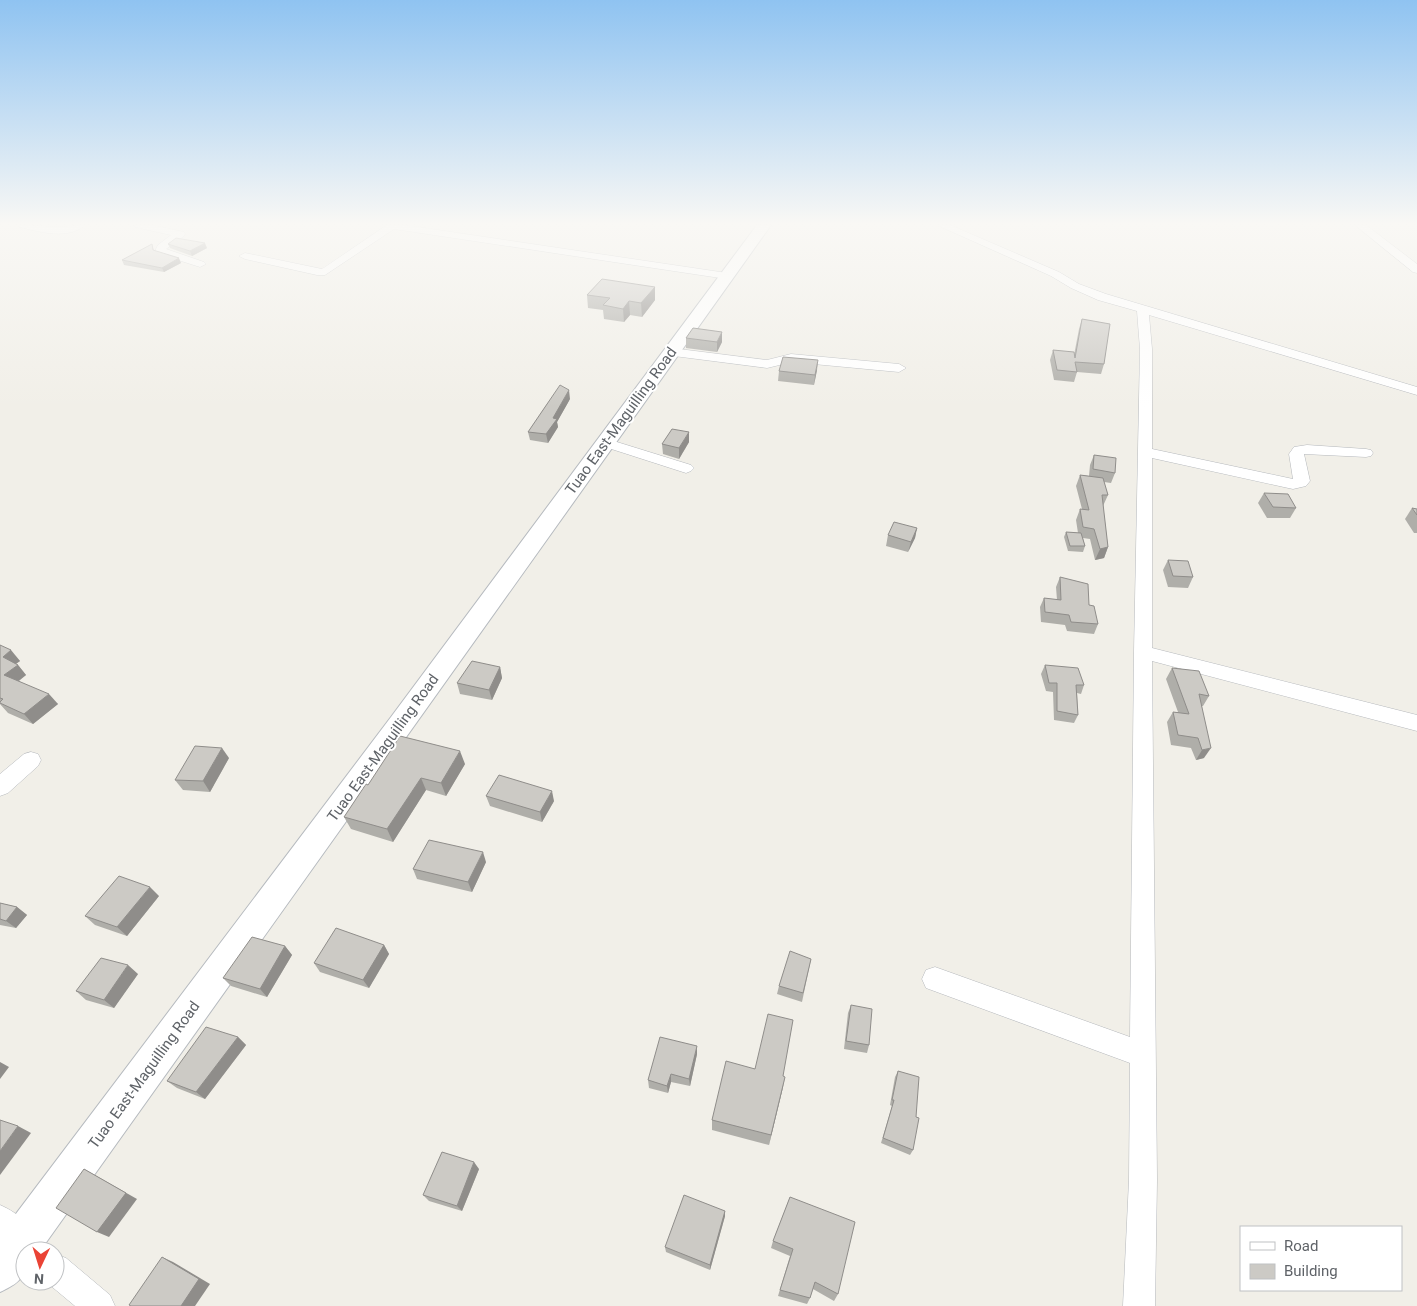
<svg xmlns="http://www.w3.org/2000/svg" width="1417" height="1306" font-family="Roboto,sans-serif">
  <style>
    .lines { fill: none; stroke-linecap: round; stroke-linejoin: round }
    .street-casing { stroke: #b5b8bc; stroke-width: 1 }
    .secondary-casing { stroke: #b6babf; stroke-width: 2 }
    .street { fill: #fff; fill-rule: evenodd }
    .secondary { fill: #fff; fill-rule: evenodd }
    .wall { fill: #afaea9 }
    .shaded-wall { fill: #8f8d8a }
    .building { fill: #cccac5; stroke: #8f8d8a }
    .labels { text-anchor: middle; stroke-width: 4; stroke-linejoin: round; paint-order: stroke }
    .street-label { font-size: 15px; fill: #5f6368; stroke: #fff }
  </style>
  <rect width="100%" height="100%" fill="#f1efe8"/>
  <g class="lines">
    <defs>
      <g id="street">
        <path d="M19,225L59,227L85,225C69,240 39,232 20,227Z"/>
        <polygon points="134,225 152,225 184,232 185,234 184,236 166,249 204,262 206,264 200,267 156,253 155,251 158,245 171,235 135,227"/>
        <polygon points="387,225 404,225 727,273 733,276 727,279 394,229 325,275 317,275 245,259 239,256 245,253 322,269"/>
        <polygon points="937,225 950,225 1059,272 1079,284 1106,294 1417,387 1417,395 1149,315 1152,349 1152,449 1293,479 1289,454 1294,447 1307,445 1366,449 1371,450 1373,453 1371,456 1366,457 1304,454 1310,481 1306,486 1293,489 1152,458 1152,648 1417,715 1417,731 1152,661 1157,1180 1155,1306 1123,1306 1129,1180 1130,1063 926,988 922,979 926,970 935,967 1130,1037 1134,652 1140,349 1137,311 1098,300 1071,288 1051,276"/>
        <polygon points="1355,225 1366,225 1417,264 1417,273 1413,272"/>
        <polygon points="671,348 767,360 791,354 899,364 906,368 899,372 792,362 767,368 666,355 665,352 666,349"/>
        <polygon points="604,438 691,465 694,468 691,471 686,473 599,445 597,442 599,439"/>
        <polygon points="31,752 38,754 41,760 38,766 8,793 0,796 0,774 24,754"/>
        <path d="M0,1205C19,1213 41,1232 49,1251H25V1262L0,1240Z"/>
        <polygon points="55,1254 66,1258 110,1295 115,1306 75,1306 45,1281 55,1281"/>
      </g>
      <path id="secondary" d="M757,225H771L40,1251H25C25,1276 24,1281 0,1292V1235L391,717Z"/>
    </defs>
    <!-- street casing -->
    <use href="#street" class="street-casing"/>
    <!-- secondary casing -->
    <use href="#secondary" class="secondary-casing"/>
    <!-- street -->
    <use href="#street" class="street"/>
    <!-- secondary -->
    <use href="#secondary" class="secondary"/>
  </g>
  <!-- wall -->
  <g class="wall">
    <polygon points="152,244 154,251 181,263 164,272 124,265 122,260"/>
    <polygon points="168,244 207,248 192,256 170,248"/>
    <polygon points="655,287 655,300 642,317 630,315 624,322 604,319 603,310 588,308 587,295"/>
    <polygon points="1082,319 1104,364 1101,374 1077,372 1074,382 1054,380 1050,360 1053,350 1074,355 1079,329"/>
    <polygon points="686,338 722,342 717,352 686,348"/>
    <polygon points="817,370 814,385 778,381 779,371"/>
    <polygon points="570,399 557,422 558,427 548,443 530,440 528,432"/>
    <polygon points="689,442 679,459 663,454 662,444"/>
    <polygon points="1094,455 1115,473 1111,483 1104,482 1108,495 1103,506 1108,547 1104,558 1095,560 1090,539 1083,538 1085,546 1083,552 1068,551 1064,537 1066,532 1078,533 1076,520 1080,509 1082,509 1076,486 1080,475 1089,476 1090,465"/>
    <polygon points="1264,493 1296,508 1290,518 1267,518 1258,503"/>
    <polygon points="1412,508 1417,509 1417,533 1414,533 1405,519"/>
    <polygon points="917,528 915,538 908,552 886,546 888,535"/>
    <polygon points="1168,560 1193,577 1188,588 1168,587 1163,570"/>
    <polygon points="1060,577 1089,605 1098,624 1094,634 1067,631 1065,625 1041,622 1040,607 1044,598 1057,600 1056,587"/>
    <polygon points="0,645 20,661 16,664 18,665 26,675 19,681 58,704 33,724 8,713 0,704"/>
    <polygon points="1045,665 1084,685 1081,694 1077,693 1078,715 1074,723 1054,720 1053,692 1046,691 1041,674"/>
    <polygon points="500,667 502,678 492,700 460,694 457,683"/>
    <polygon points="1172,668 1209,696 1203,706 1202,706 1204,758 1196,760 1191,748 1171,745 1167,722 1173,712 1178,712 1166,679"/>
    <polygon points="229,758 210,792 183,790 175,780"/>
    <polygon points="465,764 446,796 426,790 393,842 351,829 344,817 368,785"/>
    <polygon points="486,796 554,801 542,822 490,806"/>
    <polygon points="486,862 472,892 417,879 413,869"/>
    <polygon points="159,896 127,936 95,925 85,916"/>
    <polygon points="0,903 17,907 27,915 16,928 0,925"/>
    <polygon points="384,945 389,954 369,988 320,972 314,963"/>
    <polygon points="285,946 292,955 267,997 231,986 223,978"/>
    <polygon points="811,959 802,1002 777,994 779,986"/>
    <polygon points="138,974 114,1008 86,1000 76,991"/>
    <polygon points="851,1005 869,1045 867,1053 844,1049 848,1013"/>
    <polygon points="238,1037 246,1045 205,1099 177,1088 167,1081"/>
    <polygon points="697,1054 690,1086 671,1082 668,1093 649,1088 648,1080"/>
    <polygon points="898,1071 913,1150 910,1155 881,1143 892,1106 890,1105 895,1077"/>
    <polygon points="783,1076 783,1087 769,1145 712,1130 712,1120"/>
    <polygon points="479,1169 462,1211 429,1201 423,1195"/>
    <polygon points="790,1197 838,1294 834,1301 813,1289 810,1298 807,1304 778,1296 790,1256 771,1248 773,1241"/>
    <polygon points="725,1211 725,1216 710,1270 666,1252 665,1247"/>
  </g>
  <!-- shaded-wall -->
  <g class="shaded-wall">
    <polygon points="205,243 207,248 192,256 190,251"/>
    <polygon points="179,258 181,263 164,272 162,268"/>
    <polygon points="655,287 655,300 642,317 641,303"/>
    <polygon points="629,301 630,315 624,322 623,309"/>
    <polygon points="722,332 722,342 717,352 717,342"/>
    <polygon points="818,360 817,370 814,385 815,375"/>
    <polygon points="569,390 570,399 557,422 558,427 548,443 546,434 553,418"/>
    <polygon points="689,432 689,442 679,459 679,448"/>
    <polygon points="917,528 915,538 908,552 911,542"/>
    <polygon points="1108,547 1104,558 1095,560 1100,549"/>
    <polygon points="11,650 20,661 11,667 3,657"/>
    <polygon points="18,665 26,675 13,685 4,675"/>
    <polygon points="500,667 502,678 492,700 489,690"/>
    <polygon points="49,694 58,704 33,724 24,714"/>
    <polygon points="222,748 229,758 210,792 203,781"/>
    <polygon points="1211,748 1204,758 1196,760 1202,750"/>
    <polygon points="460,751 465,764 446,796 441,783"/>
    <polygon points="421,778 426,790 393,842 387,829"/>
    <polygon points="552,791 554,801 542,822 540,812"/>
    <polygon points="483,852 486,862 472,892 468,882"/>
    <polygon points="150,887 159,896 127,936 117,927"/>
    <polygon points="17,907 27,915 16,928 6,921"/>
    <polygon points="384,945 389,954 369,988 363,980"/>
    <polygon points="285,946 292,955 267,997 260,989"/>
    <polygon points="128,965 138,974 114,1008 104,1000"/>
    <polygon points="238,1037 246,1045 205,1099 196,1092"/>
    <polygon points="697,1046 697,1054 690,1086 689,1079"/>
    <polygon points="0,1062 9,1067 0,1079"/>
    <polygon points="671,1074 671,1082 668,1093 667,1086"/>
    <polygon points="785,1077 783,1087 769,1145 771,1135"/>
    <polygon points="18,1126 31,1133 0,1175 0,1151"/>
    <polygon points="474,1162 479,1169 462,1211 457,1206"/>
    <polygon points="84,1169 137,1199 109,1237 97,1232"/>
    <polygon points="725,1211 725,1216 710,1270 710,1265"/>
    <polygon points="162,1257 173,1262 210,1284 195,1306 181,1306"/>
  </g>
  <!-- building -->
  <g class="building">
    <polygon points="176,238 205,243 190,251 168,244"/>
    <polygon points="152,244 153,250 179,258 162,268 122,260"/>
    <polygon points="602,279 655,287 641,303 629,301 623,309 603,305 610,298 587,295"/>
    <polygon points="1082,319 1110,324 1104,364 1075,362 1077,372 1057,370 1053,350 1074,352 1075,358"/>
    <polygon points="693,328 722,332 717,342 686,338"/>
    <polygon points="783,357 818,360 815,375 779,371"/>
    <polygon points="560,385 569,390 553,418 557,419 546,434 528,432"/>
    <polygon points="672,429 689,432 679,448 662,444"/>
    <polygon points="1094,455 1116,458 1115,473 1093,469"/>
    <polygon points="1080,475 1103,478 1108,495 1102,495 1108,547 1100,549 1094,529 1083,527 1080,509 1089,510"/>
    <polygon points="1264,493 1288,494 1296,508 1273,507"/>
    <polygon points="1412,508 1417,509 1417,515"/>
    <polygon points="894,522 917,528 911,542 888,535"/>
    <polygon points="1066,532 1081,533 1085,546 1070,546"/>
    <polygon points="1168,560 1188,561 1193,577 1173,576"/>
    <polygon points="1060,577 1088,584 1089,605 1094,606 1098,624 1071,622 1069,615 1045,612 1044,598 1061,600"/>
    <polygon points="0,645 11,650 3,657 18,665 4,675 49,694 24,714 0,703 0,702 3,699 0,698"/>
    <polygon points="472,661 500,667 489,690 457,683"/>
    <polygon points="1045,665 1078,668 1084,685 1076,685 1078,715 1057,711 1057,683 1049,683"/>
    <polygon points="1172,668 1199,671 1209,696 1199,694 1211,748 1202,750 1198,738 1178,735 1173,712 1189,714"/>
    <polygon points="400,736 460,751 441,783 421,778 387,829 344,817 366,784 368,785"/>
    <polygon points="195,746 222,748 203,781 175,780"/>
    <polygon points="499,775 552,791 540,812 486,796"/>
    <polygon points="429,840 483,852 468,882 413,869"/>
    <polygon points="119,876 150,887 117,927 85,916"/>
    <polygon points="0,903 17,907 6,921 0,919"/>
    <polygon points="336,928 384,945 363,980 314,963"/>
    <polygon points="252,937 285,946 260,989 223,978"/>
    <polygon points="790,951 811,959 803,993 779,986"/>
    <polygon points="101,958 128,965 104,1000 76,991"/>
    <polygon points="851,1005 872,1009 869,1045 846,1041"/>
    <polygon points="768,1014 793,1020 783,1076 785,1077 771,1135 712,1120 726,1061 755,1069"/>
    <polygon points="206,1027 238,1037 196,1092 167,1081"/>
    <polygon points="660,1037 697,1046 689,1079 671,1074 667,1086 648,1080"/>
    <polygon points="898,1071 919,1077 916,1117 919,1118 913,1150 883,1138 894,1100 892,1100"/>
    <polygon points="0,1120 18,1126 0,1151"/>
    <polygon points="442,1152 474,1162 457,1206 423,1195"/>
    <polygon points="84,1169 126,1193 97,1232 56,1208"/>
    <polygon points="684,1195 725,1211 710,1265 665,1247"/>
    <polygon points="790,1197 855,1222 838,1294 815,1282 810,1298 780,1290 793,1249 773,1241"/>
    <polygon points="162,1257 199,1279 181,1306 131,1306 129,1305"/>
  </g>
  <!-- sky -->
  <linearGradient id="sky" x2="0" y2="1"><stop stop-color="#8fc3f1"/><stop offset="0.55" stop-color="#f9f8f5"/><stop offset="1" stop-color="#f9f8f5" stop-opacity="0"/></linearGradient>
  <rect width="1417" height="407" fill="url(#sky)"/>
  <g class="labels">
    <!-- street labels -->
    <g class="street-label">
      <text transform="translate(621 421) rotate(-54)" y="5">Tuao East-Maguilling Road</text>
      <text transform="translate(383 748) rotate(-54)" y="5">Tuao East-Maguilling Road</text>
      <text transform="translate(144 1075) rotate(-54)" y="5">Tuao East-Maguilling Road</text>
    </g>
  </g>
  <!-- legend -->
  <rect x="1240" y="1226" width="162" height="65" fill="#ffffff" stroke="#bfc1c3"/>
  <rect x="1250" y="1242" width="25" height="8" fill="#ffffff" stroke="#bfc1c3"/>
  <text x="1284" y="1251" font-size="15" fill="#5f6368">Road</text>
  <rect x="1250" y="1264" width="25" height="15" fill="#cccac5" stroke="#bfc1c3"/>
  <text x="1284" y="1276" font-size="15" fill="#5f6368">Building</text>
  <!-- north arrow -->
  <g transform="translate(40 1266) rotate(184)"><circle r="24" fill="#ffffff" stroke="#bfc1c3"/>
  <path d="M0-4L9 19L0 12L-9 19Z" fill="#ea4335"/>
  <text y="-8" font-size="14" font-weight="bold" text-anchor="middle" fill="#5f6368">N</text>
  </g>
</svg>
